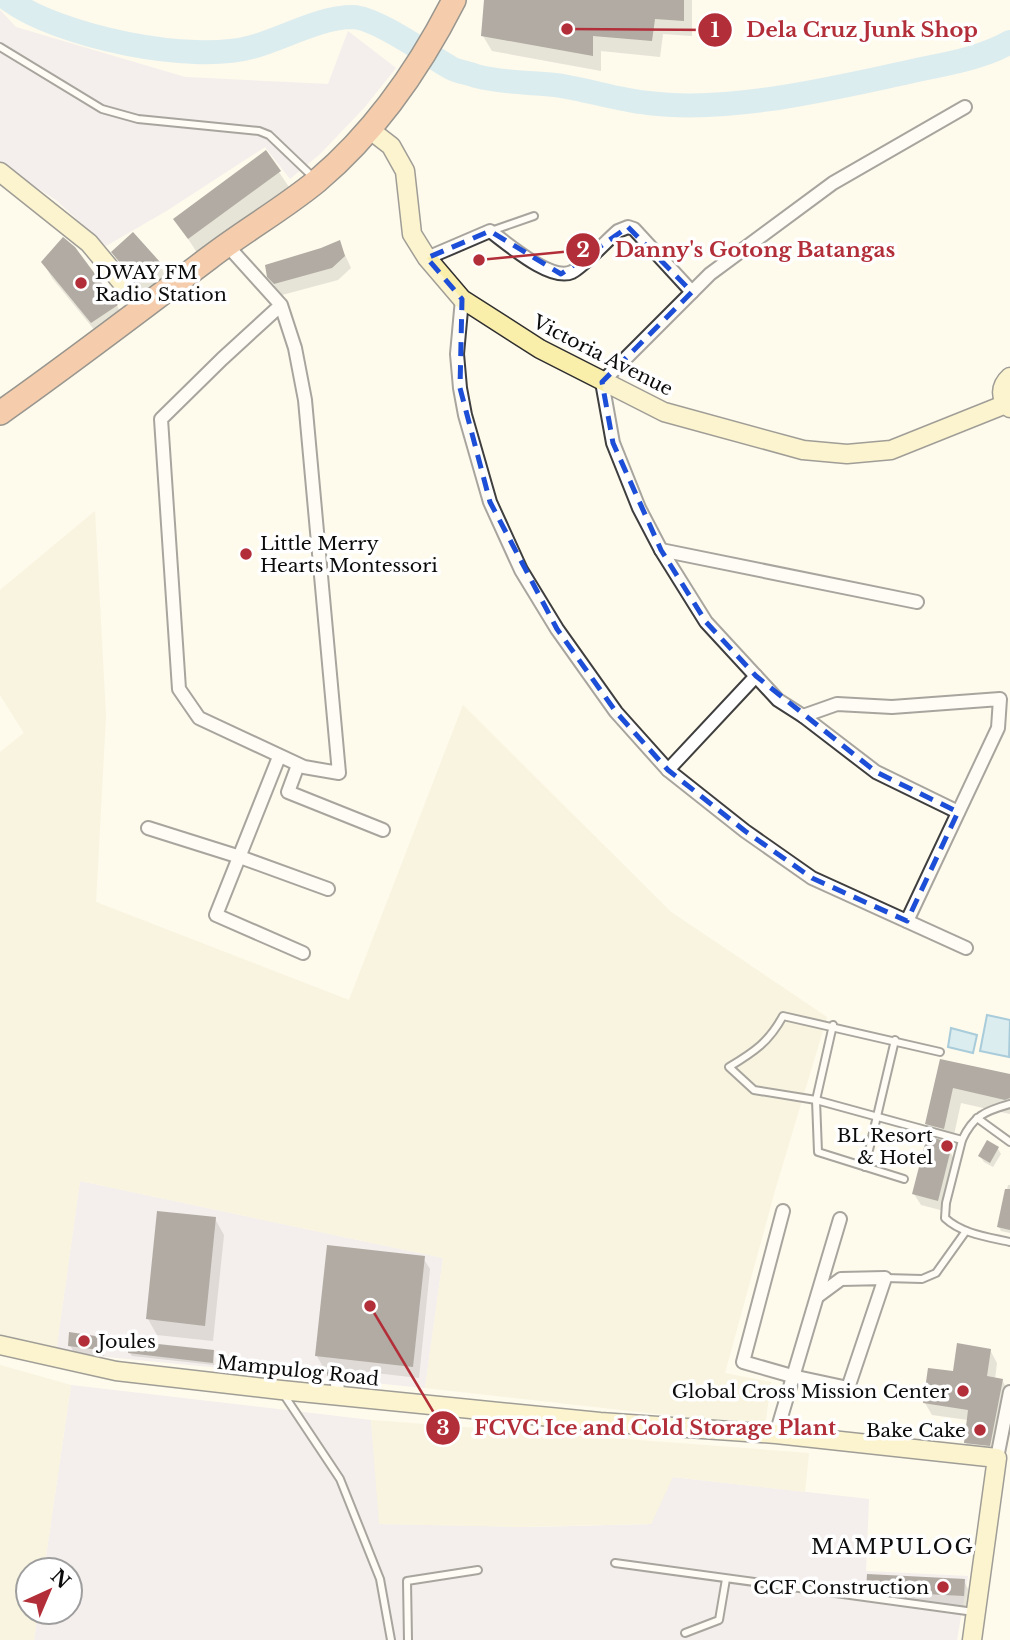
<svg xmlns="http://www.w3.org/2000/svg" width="1010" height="1640" font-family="'Libre Baskerville',serif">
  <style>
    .industrial { fill: #e9e0ea }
    .farmland { fill: #f2edce }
    .water { fill: #b4ddf2; stroke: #4094c4; stroke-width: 2 }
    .shadow { fill: #0003 }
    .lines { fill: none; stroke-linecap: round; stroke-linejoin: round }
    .river { stroke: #b4ddf2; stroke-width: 24 }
    .building { fill: #544d49 }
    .lane-casing { stroke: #3f3f3f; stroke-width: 10 }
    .street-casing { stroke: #3f3f3f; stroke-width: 16 }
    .secondary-casing { stroke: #2e2e2e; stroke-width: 21 }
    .highway-casing { stroke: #1d1d1d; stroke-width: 26 }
    .lane { stroke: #fff; stroke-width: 6 }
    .street { stroke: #fff; stroke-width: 12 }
    .secondary { stroke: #faeeab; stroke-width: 18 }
    .highway { stroke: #eb985d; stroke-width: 23 }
    .marked { fill: none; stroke: #1d4ed8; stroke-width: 5; stroke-dasharray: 14 9; stroke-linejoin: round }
    .poi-dot { fill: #b22e39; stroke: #fff; stroke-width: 2.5 }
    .labels { text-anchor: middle; stroke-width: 7; stroke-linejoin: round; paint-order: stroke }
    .poi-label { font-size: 19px; fill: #0c0c0c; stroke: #fff; text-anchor: end }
    .street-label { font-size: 19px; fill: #0c0c0c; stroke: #fff }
    .neighbourhood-label { font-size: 21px; letter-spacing: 2px; fill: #0c0c0c; stroke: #fff }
    .leader { fill: none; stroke: #b22e39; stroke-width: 2.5 }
    .callout-dot { fill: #b22e39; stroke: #fff; stroke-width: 2.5 }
    .mark-label { font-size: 21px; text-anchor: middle; font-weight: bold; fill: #fff }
    .callout-label { font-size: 21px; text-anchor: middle; font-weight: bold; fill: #b22e39; stroke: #fff; stroke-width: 7; stroke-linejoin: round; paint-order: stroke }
  </style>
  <rect width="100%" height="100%" fill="#fefaec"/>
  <!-- industrial -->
  <g class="industrial">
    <polygon points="0,10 16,27 185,77 328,84 348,31 396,68 364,108 320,154 290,179 265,147 168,210 106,246 56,200 0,164"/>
    <polygon points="80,1181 443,1258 425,1388 56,1352"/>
    <polygon points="71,1385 371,1420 380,1524 534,1527 651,1524 672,1477 869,1499 866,1571 968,1576 957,1640 34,1640 38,1612 70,1612 70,1570 44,1570"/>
  </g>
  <!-- farmland -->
  <g class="farmland">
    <polygon points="95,511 106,716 96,902 349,1000 463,705 671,912 827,1017 776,1187 725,1373 771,1382 765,1426 425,1388 443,1258 80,1181 56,1352 0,1338 0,752 24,733 0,695 0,590"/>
    <polygon points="0,1365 71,1385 44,1570 28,1570 28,1612 38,1612 34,1640 0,1640"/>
    <polygon points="371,1420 809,1453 805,1492 673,1477 651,1524 516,1527 379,1524"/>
  </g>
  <!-- water -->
  <g class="water">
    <polygon points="987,1015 1010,1020 1009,1057 980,1051"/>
    <polygon points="951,1028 977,1035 973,1053 948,1047"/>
  </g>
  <!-- shadow -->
  <g class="shadow">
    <polygon points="485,0 692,0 692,36 663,34 660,57 601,51 601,71 492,51 483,36"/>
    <polygon points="266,153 289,187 198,254 175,219"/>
    <polygon points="133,235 159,263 165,275 145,293 113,252"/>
    <polygon points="339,242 351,268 338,280 282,295 276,288 269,276"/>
    <polygon points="43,262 117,306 126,321 101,338 52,278"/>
    <polygon points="942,1061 1010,1076 1010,1114 961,1103 952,1144 939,1140 945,1149 949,1150 956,1162 944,1211 921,1205 914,1194 936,1141 926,1124"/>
    <polygon points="998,1149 1001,1154 993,1167 984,1162 980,1156"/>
    <polygon points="1008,1185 1010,1185 1010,1233 1001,1231 999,1227"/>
    <polygon points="215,1219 224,1235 213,1341 157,1335 148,1319"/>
    <polygon points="423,1258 430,1269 419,1378 323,1367 317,1356"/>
    <polygon points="101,1338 105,1346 104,1356 74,1353 70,1345"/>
    <polygon points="990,1350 997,1363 995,1379 1002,1380 1009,1392 996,1457 973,1455 966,1443 968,1420 932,1415 925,1403 954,1373"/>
    <polygon points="213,1352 214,1365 132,1356 130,1353"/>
    <polygon points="964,1581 970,1593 970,1607 875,1602 868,1590"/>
  </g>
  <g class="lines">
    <!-- river -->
    <path class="river" d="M9,0C60,37 191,64 252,47C285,38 319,17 353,17C377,18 428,55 451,68C459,72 468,73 476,76C502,83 528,82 555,85C586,89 617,100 648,103C729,113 824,90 904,73C938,65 979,60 1010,42"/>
  </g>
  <!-- building -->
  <g class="building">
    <polygon points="484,0 684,0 684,21 655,19 652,41 593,36 593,56 481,36"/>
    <polygon points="266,150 281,171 188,239 173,219"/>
    <polygon points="133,232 160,262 137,283 111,252"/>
    <polygon points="63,237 75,247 118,305 91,323 41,262"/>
    <polygon points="340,240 345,256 332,268 274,284 267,277 265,265 321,248"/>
    <polygon points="940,1059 1010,1074 1010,1098 1005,1100 953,1088 944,1129 925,1124"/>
    <polygon points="927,1136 941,1140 940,1146 951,1149 938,1201 912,1194"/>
    <polygon points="987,1140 999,1147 990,1163 978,1156"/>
    <polygon points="1005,1189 1010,1189 1010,1230 997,1227"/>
    <polygon points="157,1211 216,1217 205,1326 146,1319"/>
    <polygon points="327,1245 425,1256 413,1367 315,1356"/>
    <polygon points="69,1332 102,1337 100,1350 68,1346"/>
    <polygon points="130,1341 214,1350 213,1363 128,1353"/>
    <polygon points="957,1343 991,1349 987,1376 1003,1379 990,1446 964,1443 968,1410 923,1403 928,1368 953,1371"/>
    <polygon points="867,1574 965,1579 964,1596 866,1591"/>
  </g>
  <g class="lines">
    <defs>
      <g id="lane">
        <polyline points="0,47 102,109 138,119 259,131 269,135 314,178"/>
        <polyline points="491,231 534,216"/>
        <polyline points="833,1025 816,1100 818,1152 904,1179"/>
        <path d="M940,1052L783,1016C769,1042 754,1052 729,1067L754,1090L816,1100L962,1140C973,1116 985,1111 1010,1104"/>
        <polyline points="977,1118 1010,1142"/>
        <path d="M962,1140L946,1203L945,1218C962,1234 988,1237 1010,1242"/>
        <polyline points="865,1167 895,1040"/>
        <polyline points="885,1278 922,1279 936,1273 966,1231"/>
        <polyline points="284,1395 340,1479 380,1579 391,1640"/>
        <polyline points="615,1563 974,1612"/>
        <polyline points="685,1633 719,1620 726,1579"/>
        <polyline points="408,1640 407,1581 478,1570"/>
      </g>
      <g id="street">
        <polyline points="226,244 281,305 295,348 305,400 339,773 304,767 199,718 179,689 161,419 222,359 281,305"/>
        <path d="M427,258L490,231C508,244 551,282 572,272C585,265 606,241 618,231L628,227L634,229L692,292"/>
        <polyline points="462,299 457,354 460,388 465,415 490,502 521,570 557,629 616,712 668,770 745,831 812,878 966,948"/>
        <polyline points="661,550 917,602"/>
        <polyline points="803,716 837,704 892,707 1000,699 998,728 907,921"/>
        <polyline points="279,757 216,915 303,953"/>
        <polyline points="298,765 288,792 383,830"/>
        <polyline points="668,770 756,676"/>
        <polyline points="958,812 876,772 803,716 778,700 706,622 661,550 639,508 613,443 602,382 710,274 833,183 965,107"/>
        <polyline points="148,828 240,857 328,889"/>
        <polyline points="783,1211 743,1362 792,1376 848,1388 885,1278 841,1279 818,1296"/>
        <polyline points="335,1372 339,1396"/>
        <polyline points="776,1434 840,1219"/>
        <polyline points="997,1458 1010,1392"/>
      </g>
      <g id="secondary">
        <polyline points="369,129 391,146 405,171 412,234 427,258 462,299 540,349 664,412 803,450 847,454 891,450 1006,404"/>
        <polyline points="0,172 89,243 143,308"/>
        <path d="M1010,377C1000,386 999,398 1010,408"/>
        <polyline points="0,1345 116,1371 281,1390 600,1422 776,1434 997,1458 972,1640"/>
      </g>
      <path id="highway" d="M0,413C71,363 140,310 209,258C244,231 283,209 317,181C375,132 420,67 454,0"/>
    </defs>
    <!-- lane casing -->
    <use href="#lane" class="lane-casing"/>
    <!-- street casing -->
    <use href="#street" class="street-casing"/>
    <!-- secondary casing -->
    <use href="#secondary" class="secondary-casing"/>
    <!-- highway casing -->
    <use href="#highway" class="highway-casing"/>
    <!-- lane -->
    <use href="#lane" class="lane"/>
    <!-- street -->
    <use href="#street" class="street"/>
    <!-- secondary -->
    <use href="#secondary" class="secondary"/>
    <!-- highway -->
    <use href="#highway" class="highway"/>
  </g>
  <!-- marked area -->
  <path d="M0 0H1010V1640H0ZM628,227L692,292L602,382L613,443L661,550L706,622L756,676L876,772L958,812L907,921L812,878L745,831L668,770L616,712L557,629L490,502L460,388L462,299L427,258L490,231L561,274Z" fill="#fefaec" fill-opacity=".55" fill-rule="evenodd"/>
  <path class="marked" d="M628,227L692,292L602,382L613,443L661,550L706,622L756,676L876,772L958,812L907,921L812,878L745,831L668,770L616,712L557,629L490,502L460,388L462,299L427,258L490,231L561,274Z"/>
  <!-- markers -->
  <g class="poi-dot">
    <circle cx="81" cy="283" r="7"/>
    <circle cx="246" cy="554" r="7"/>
    <circle cx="947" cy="1146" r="7"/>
    <circle cx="84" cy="1341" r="7"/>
    <circle cx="963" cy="1391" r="7"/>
    <circle cx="980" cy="1430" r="7"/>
    <circle cx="943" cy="1587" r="7"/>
  </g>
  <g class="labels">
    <!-- poi labels -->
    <g class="poi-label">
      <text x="95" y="279" text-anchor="start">DWAY FM<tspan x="95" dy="22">Radio Station</tspan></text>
      <text x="260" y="550" text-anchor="start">Little Merry<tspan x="260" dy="22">Hearts Montessori</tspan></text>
      <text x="933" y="1142">BL Resort<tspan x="933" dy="22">&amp; Hotel</tspan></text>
      <text x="98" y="1348" text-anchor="start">Joules</text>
      <text x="949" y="1398">Global Cross Mission Center</text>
      <text x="966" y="1437">Bake Cake</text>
      <text x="929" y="1594">CCF Construction</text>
    </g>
    <!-- street labels -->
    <g class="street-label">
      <text transform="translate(603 355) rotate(27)" y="7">Victoria Avenue</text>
      <text transform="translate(298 1370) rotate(6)" y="7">Mampulog Road</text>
    </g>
    <!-- neighbourhood labels -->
    <g class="neighbourhood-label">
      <text x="893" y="1554">MAMPULOG</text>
    </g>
  </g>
  <!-- callouts -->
  <path class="leader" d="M567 29L715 30M479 260L583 250M370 1306L443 1428"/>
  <g class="callout-dot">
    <circle cx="567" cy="29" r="7"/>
    <circle cx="479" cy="260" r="7"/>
    <circle cx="370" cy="1306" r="7"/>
    <circle cx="715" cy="30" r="18"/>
    <circle cx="583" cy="250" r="18"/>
    <circle cx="443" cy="1428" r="18"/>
  </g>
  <g class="mark-label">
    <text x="715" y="37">1</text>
    <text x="583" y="257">2</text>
    <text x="443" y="1435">3</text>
  </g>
  <g class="callout-label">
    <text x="862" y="37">Dela Cruz Junk Shop</text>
    <text x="755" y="257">Danny's Gotong Batangas</text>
    <text x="655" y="1435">FCVC Ice and Cold Storage Plant</text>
  </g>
  <!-- north arrow -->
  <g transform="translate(49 1591) rotate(44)"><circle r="33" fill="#ffffff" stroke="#9e9e9e" stroke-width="2"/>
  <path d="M0-5L12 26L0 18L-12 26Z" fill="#b22e39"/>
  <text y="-10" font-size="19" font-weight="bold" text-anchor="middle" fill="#0c0c0c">N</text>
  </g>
</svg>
